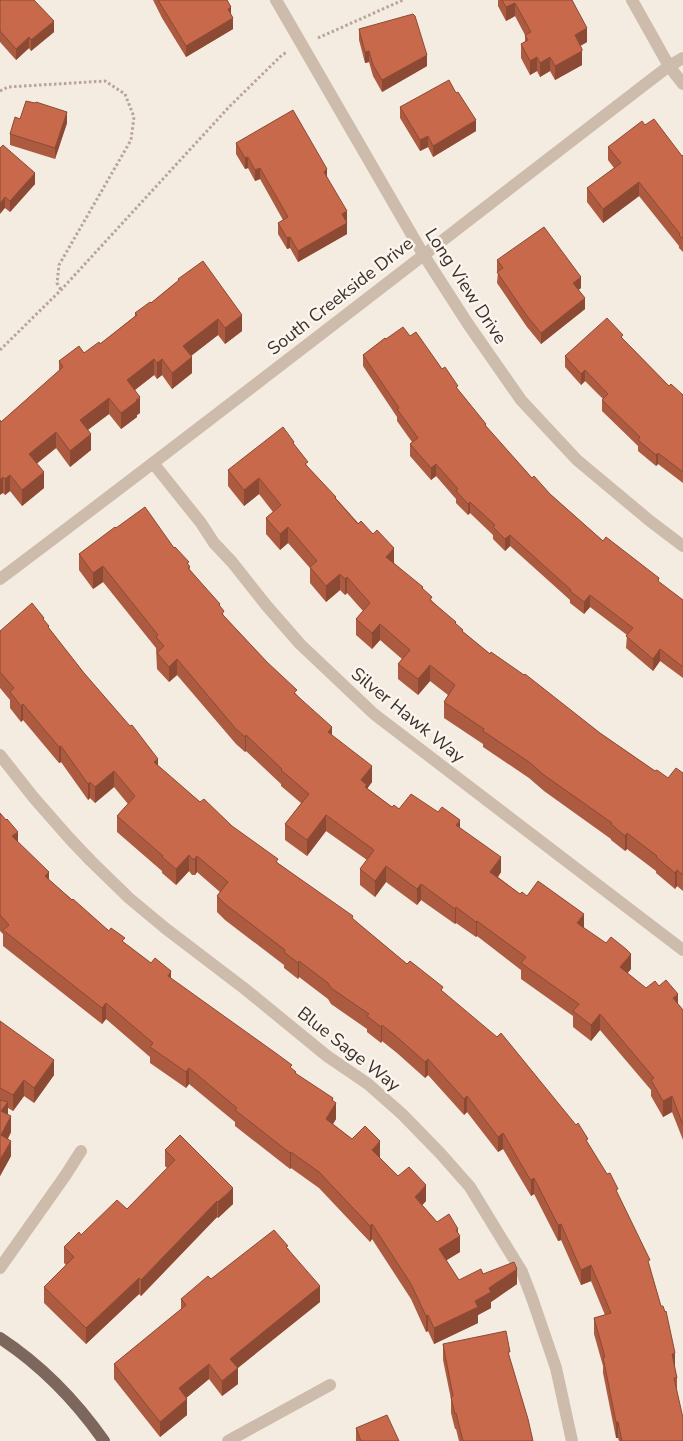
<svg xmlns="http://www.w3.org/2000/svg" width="683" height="1441" font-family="'Nunito Sans',sans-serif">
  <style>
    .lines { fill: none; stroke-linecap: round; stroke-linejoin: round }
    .path { stroke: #b9a596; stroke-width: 3; stroke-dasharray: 2.5 2.5; stroke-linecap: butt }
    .minor { stroke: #cdbbac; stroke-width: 12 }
    .major { stroke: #7d675c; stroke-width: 12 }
    .wall { fill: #ac5a40 }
    .shaded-wall { fill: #8c4a34 }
    .building { fill: #c8694b; stroke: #8c4a34 }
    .labels { text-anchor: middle; stroke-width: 5; stroke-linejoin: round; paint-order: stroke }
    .street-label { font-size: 18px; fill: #3b302b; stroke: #fbf5ee }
  </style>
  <rect width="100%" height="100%" fill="#f4ebe1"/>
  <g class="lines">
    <!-- path -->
    <g class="path">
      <polyline points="318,38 403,0"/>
      <polyline points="0,91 8,87 105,81 125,94 134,117 131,140 59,265 57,283 61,290"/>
      <polyline points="0,350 61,290 229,107 282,55 287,52"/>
    </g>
    <!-- minor -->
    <g class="minor">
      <polyline points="276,0 423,254 468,324 521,400 577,460 650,521 683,546"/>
      <polyline points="632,0 669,66 683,84"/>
      <polyline points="153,463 201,523 214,543 232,562 266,605 300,644 374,714 683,950"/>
      <path d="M0,579C225,410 446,237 669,66L683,58"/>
      <polyline points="0,755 34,798 70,839 91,861 129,898 165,928 245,989 327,1056 368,1084 402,1114 440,1153 470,1187 522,1272 532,1298 556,1368 572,1441"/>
      <polyline points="0,1268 65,1176 81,1151"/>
      <polyline points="228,1441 330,1385"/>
    </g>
    <!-- major -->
    <path class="major" d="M0,1338C41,1365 76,1401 104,1441"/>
  </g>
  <!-- wall -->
  <g class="wall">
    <polygon points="0,0 54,32 31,51 29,48 16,60 0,42"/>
    <polygon points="153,0 227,0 231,15 233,29 186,57 162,18"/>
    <polygon points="498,0 572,0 587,42 580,46 582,63 582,65 555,80 550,71 540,77 537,71 530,75 521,58 521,44 525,42 525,35 515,16 506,21 498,6"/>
    <polygon points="359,29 427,66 382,92 373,76 369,62 365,63 359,40"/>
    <polygon points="456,93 476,131 433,157 428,147 420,151 400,118 400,107"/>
    <polygon points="20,119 67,123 55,159 10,145 10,134"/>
    <polygon points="645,125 682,156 683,155 683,252 679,248 679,246 639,196 603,223 587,202 587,188 614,168 608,160 608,147"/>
    <polygon points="236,143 327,178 347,222 347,234 298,262 290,248 287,249 278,234 278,223 283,220 260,179 255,181 248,168 245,169 236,154"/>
    <polygon points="0,148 35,184 10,212 5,208"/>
    <polygon points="497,260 581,288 578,290 585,309 541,344 527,327 497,283 498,272 497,271"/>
    <polygon points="178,279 242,331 225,344 218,335 191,356 192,373 172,389 162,375 157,379 154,375 135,390 140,413 137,415 137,417 121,429 109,414 87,430 91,450 70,467 56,448 37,463 44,488 22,506 10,491 5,495 3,493 1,422 59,371 59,361 84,353 100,344 135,316 135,313 151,303 178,281"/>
    <polygon points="410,336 442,369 486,427 532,478 550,494 603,541 683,600 683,678 660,661 653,671 626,648 627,635 590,607 584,614 570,603 570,600 510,546 505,551 493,539 493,535 470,513 468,515 456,503 456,499 436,476 431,480 410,456 410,444 412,442 397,421 397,417 363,366 363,355 386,339"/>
    <polygon points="623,339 669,386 683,395 683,483 658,464 656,466 638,451 638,446 602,411 602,400 603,399 585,381 581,385 565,367 565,356"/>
    <polygon points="294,445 308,467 394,563 423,589 432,601 456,624 463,632 490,654 600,733 655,771 668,778 683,773 683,891 677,886 675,889 656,873 656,871 627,849 625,851 611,840 611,839 544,791 529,778 483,747 483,744 444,718 444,702 448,695 430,681 418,695 398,679 398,664 402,659 380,640 372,649 356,635 356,619 363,611 347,593 345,595 340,590 326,602 310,583 310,568 288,543 280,550 266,534 266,518 273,512 259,494 244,506 228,486 228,470"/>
    <polygon points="116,528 174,548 189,565 190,570 220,607 224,616 297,695 372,782 367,788 392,807 460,828 501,872 498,877 520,894 527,896 584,928 631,969 627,973 646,988 659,986 678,1004 683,1010 683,1140 672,1112 663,1117 651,1096 651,1090 600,1030 591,1041 573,1027 573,1016 521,979 521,970 477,936 476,937 456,923 455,924 421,900 417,905 386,882 375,897 360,885 360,869 367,860 326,831 307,856 285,840 285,824 301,803 281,786 281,784 246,751 245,752 236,744 177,675 169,682 157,669 156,648 103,582 93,589 79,570 79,554"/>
    <polygon points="44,620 49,629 84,673 158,766 200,802 278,863 353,919 407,964 443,992 588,1143 618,1195 650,1268 677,1378 677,1394 683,1441 619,1441 618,1438 616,1438 603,1373 603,1366 594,1334 594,1318 605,1315 591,1281 581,1285 561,1240 558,1241 534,1194 531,1196 528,1191 503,1149 498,1152 467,1112 464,1115 428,1075 425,1078 397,1053 382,1041 381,1043 367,1032 367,1029 331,1004 328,999 299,977 298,979 284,968 284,965 225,920 217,912 217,896 220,892 197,872 195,875 192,875 189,871 176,885 162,873 162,871 117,832 117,816 128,804 114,787 95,803 90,798 88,800 61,762 59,763 23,720 21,722 10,708 10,700 0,688 0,631"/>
    <polygon points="0,813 18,842 49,880 109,931 171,979 292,1069 296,1074 333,1101 336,1119 333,1124 352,1139 380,1157 380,1158 398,1176 426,1201 422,1205 437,1222 458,1234 460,1252 446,1260 459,1280 483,1274 517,1284 491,1302 491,1308 478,1315 478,1323 434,1344 428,1331 426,1332 411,1299 372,1239 370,1242 319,1188 291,1168 290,1169 235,1126 235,1122 189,1084 186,1088 150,1063 150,1057 106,1019 102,1024 3,946 3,934 0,931"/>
    <polygon points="0,1021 54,1075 34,1103 24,1096 13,1111 8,1108 8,1114 11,1132 8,1139 11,1156 0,1176"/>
    <polygon points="165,1150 233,1204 218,1218 217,1217 141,1296 139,1294 86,1344 44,1303 44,1287 66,1265 64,1263 64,1247 81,1235 127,1209 167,1168 165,1166"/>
    <polygon points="288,1248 320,1302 238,1368 238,1384 222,1396 209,1379 186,1398 187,1415 160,1437 114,1379 114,1364 181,1310 181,1299 211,1279"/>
    <polygon points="443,1344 510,1360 533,1441 459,1441 456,1429 455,1429 451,1413 451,1399 443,1360"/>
    <polygon points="356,1428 399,1441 356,1441"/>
  </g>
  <!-- shaded-wall -->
  <g class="shaded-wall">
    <polygon points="515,3 515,16 506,21 506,7"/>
    <polygon points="231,7 231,18 228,9"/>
    <polygon points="233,18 233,29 186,57 186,46"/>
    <polygon points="54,21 54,32 31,51 31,40"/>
    <polygon points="587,28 587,42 575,49 575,35"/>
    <polygon points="29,37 29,48 16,60 16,49"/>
    <polygon points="582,49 582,65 555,80 555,66"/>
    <polygon points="369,51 369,62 365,63 365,52"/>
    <polygon points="427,55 427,66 382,92 382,80"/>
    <polygon points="537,57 537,71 530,75 530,61"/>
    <polygon points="550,57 550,71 540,77 540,63"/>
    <polygon points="67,112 67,123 55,159 55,148"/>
    <polygon points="476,120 476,131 433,157 433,146"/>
    <polygon points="428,136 428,147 420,151 420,140"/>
    <polygon points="248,157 248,168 245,169 245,158"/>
    <polygon points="260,168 260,179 255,181 255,170"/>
    <polygon points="327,169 327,180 324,172"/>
    <polygon points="35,173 35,184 10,212 10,201"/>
    <polygon points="639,182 639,196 603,223 603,209"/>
    <polygon points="5,197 5,208 0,214 0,203"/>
    <polygon points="347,211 347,222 342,214"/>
    <polygon points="347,223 347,234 298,262 298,251"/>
    <polygon points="290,237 290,248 287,249 287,238"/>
    <polygon points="581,277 581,288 573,294 573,283"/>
    <polygon points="585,298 585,309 541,344 541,333"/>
    <polygon points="242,315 242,331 225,344 225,328"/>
    <polygon points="218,319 218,335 183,362 183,346"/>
    <polygon points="192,357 192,373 172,389 172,373"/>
    <polygon points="154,359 154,375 127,396 127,380"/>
    <polygon points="162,359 162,375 157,379 157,363"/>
    <polygon points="585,370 585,381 581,385 581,374"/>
    <polygon points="140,397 140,413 137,415 137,417 121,429 121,413"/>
    <polygon points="109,398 109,414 80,436 80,420"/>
    <polygon points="56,432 56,448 29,470 29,454"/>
    <polygon points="91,434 91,450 70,467 70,451"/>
    <polygon points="658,453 658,464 656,466 656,455"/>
    <polygon points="436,464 436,476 431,480 431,468"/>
    <polygon points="44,472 44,488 22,506 22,490"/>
    <polygon points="10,475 10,491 5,495 5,479"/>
    <polygon points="3,477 3,493 0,495 0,480"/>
    <polygon points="259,478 259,494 244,506 244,490"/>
    <polygon points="470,502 470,513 468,515 468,504"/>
    <polygon points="288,527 288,543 280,550 280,534"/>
    <polygon points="510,535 510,546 505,551 505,539"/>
    <polygon points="394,548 394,564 386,557"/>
    <polygon points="103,566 103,582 93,589 93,573"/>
    <polygon points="340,574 340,590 326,602 326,586"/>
    <polygon points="347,577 347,593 345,595 345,579"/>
    <polygon points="590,595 590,607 584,614 584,602"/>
    <polygon points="380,624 380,640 372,649 372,633"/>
    <polygon points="660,649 660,661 653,671 653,659"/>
    <polygon points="177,659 177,675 169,682 169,667"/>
    <polygon points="430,665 430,681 418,695 418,679"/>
    <polygon points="23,704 23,720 21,722 21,706"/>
    <polygon points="332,727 332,743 328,732"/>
    <polygon points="246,735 246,751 245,752 245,737"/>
    <polygon points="61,746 61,762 59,763 59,747"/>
    <polygon points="158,759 158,775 154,762"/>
    <polygon points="372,766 372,782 367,789 361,780"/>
    <polygon points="114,771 114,787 95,803 95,787"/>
    <polygon points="90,782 90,798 88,800 88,784"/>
    <polygon points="326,815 326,831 307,856 307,840"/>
    <polygon points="460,820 460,835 456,825"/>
    <polygon points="18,832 18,848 12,836"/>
    <polygon points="627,833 627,849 625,851 625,836"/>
    <polygon points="189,855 189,871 176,885 176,869"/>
    <polygon points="197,856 197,872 195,875 195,859"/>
    <polygon points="501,857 501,872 490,888 490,872"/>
    <polygon points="386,866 386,882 375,897 375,881"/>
    <polygon points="677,870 677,886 675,889 675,873"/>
    <polygon points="49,872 49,888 45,876"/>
    <polygon points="421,884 421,900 417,905 417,889"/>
    <polygon points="456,907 456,923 455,924 455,909"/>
    <polygon points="584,914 584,930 577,923"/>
    <polygon points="477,921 477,936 476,937 476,922"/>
    <polygon points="631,954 631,969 620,983 620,967"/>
    <polygon points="299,961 299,977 298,979 298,963"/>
    <polygon points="171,971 171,987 168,976"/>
    <polygon points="678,994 678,1009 673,998"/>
    <polygon points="106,1003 106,1019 102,1024 102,1008"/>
    <polygon points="600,1014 600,1030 591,1041 591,1025"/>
    <polygon points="382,1025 382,1041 381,1043 381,1027"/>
    <polygon points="428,1059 428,1075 425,1078 425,1062"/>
    <polygon points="54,1060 54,1075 34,1103 34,1088"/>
    <polygon points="189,1068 189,1084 186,1088 186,1072"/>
    <polygon points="24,1080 24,1096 13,1111 13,1095"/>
    <polygon points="467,1096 467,1112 464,1115 464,1099"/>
    <polygon points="672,1096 672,1112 663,1117 663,1101"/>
    <polygon points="333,1098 333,1107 336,1103 336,1119 326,1135 326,1119 332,1100"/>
    <polygon points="8,1102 8,1117 1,1111"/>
    <polygon points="11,1116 11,1132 1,1151 1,1135"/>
    <polygon points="503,1133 503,1149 498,1152 498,1137"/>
    <polygon points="11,1141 11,1156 0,1176 0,1160"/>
    <polygon points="380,1141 380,1157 372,1166 372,1150"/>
    <polygon points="291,1152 291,1168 290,1169 290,1153"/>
    <polygon points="534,1178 534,1194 531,1196 531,1180"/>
    <polygon points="426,1185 426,1201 415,1213 415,1197"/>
    <polygon points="233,1188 233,1204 218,1218 218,1202"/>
    <polygon points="217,1201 217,1217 141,1296 141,1280"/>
    <polygon points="372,1224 372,1239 370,1242 370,1226"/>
    <polygon points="561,1224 561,1240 558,1241 558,1225"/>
    <polygon points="458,1229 458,1236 460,1236 460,1252 439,1265 439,1249"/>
    <polygon points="591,1265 591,1281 581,1285 581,1270"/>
    <polygon points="517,1269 517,1284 491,1302 491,1308 478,1315 478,1323 434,1344 434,1328 475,1301 489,1288"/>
    <polygon points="139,1278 139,1294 86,1344 86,1328"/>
    <polygon points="320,1286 320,1302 230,1374 230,1359"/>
    <polygon points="428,1315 428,1331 426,1332 426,1316"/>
    <polygon points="675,1353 675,1369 672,1354"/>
    <polygon points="209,1364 209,1379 179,1404 179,1388"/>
    <polygon points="238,1368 238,1384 222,1396 222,1381"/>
    <polygon points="187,1399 187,1415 160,1437 160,1422"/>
    <rect x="616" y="1422" width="2" height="16"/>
  </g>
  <!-- building -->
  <g class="building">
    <polygon points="0,0 34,0 54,21 31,40 29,37 16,49 0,31"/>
    <polygon points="158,0 227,0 231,7 228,9 233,18 186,46"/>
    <polygon points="502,0 572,0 587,28 575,35 582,49 582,51 555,66 550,57 540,63 537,57 530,61 521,44 528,40 525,35 531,32 515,3 506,7"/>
    <polygon points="413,14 415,16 427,55 382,80 373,65 369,51 365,52 359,29"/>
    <polygon points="449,80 456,93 458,92 476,120 433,146 428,136 420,140 400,107"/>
    <polygon points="26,101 35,103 36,102 67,112 55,148 10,134 15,117 20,119"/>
    <polygon points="293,110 327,169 324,172 347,211 342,214 347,223 298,251 290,237 287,238 278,223 288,217 260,168 255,170 248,157 245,158 236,143"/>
    <polygon points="654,119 682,156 683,155 683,239 679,235 680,234 639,182 603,209 587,188 621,163 608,147 642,121 645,125"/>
    <polygon points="3,145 35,173 10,201 5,197 0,203 0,148"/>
    <polygon points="544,227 581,277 573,283 585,298 541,333 527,316 497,272 503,268 497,260"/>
    <polygon points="203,261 242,315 225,328 218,319 183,346 192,357 172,373 162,359 157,363 154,359 127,380 140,397 136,400 137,401 121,413 109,398 80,420 91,434 70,451 56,432 29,454 44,472 22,490 10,475 5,479 3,477 0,480 0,420 1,422 63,367 59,361 79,346 84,353 99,342 100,344 137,315 135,313 150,302 151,303 179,280 178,279"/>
    <polygon points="607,318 623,335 621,337 669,386 671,384 683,395 683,472 658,453 656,455 638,440 640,437 602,400 608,394 585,370 581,374 565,356"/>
    <polygon points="403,327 410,336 416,332 442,369 445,367 458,386 456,387 486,424 485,425 532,478 534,476 550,494 603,541 606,537 659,578 658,581 683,600 683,667 660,649 653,659 626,636 633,628 590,595 584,602 570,591 571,590 510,535 505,539 493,527 495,525 470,502 468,504 456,491 458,489 436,464 431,468 410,444 418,438 397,409 399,408 363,355 385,338 386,339"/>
    <polygon points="283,427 294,442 293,443 308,462 305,464 336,497 335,498 358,524 361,521 373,534 377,530 394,548 386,557 423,587 422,588 432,597 430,600 456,622 455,623 463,630 462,631 490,654 491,652 524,675 525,674 600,733 655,771 657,770 668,778 676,768 683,773 683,875 677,870 675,873 656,857 657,856 627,833 625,836 611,824 612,823 544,775 529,762 483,731 484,729 444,702 455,685 430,665 418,679 398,664 410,650 380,624 372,633 356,619 370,603 347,577 345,579 340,574 326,586 310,567 317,561 288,527 280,534 266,518 281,505 259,478 244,490 228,470"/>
    <polygon points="145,507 174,548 175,547 189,562 187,563 190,567 188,568 220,604 219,605 224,611 222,614 267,662 297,690 294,693 332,727 328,732 372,766 361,780 367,785 365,787 392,807 394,805 399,809 411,794 438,812 442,807 460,820 456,825 501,857 490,872 520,894 522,892 527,896 538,881 584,914 577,923 606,943 611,937 626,949 631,954 620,967 646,988 655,981 659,986 666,980 678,994 673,998 683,1010 683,1125 672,1096 663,1101 651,1080 654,1078 600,1014 591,1025 573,1011 579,1004 521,963 526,957 477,921 476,922 456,907 455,909 421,884 417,889 386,866 375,881 360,869 374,850 326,815 307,840 285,824 309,794 281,770 282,769 246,735 245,737 236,729 177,659 169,667 157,653 164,646 156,637 158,635 103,566 93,573 79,554 115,527 116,528"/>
    <polygon points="32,603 44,618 43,619 49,626 48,627 84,673 130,726 132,725 158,759 154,762 200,802 204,799 232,826 278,859 276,862 353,916 352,918 359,924 407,964 410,961 443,987 441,990 497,1037 501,1033 576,1125 578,1123 588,1139 586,1140 607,1174 610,1173 618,1189 616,1190 650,1260 648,1261 661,1306 663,1306 665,1312 666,1311 675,1353 672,1354 677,1378 674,1378 683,1418 683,1441 622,1441 618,1422 616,1422 603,1357 605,1357 594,1318 611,1313 591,1265 581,1270 561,1224 558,1225 534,1178 531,1180 528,1176 503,1133 498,1137 467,1096 464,1099 428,1059 425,1062 397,1037 382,1025 381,1027 367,1016 369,1014 331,988 328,983 299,961 298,963 284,952 285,950 225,904 217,896 228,882 197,856 195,859 192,859 189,855 176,869 162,857 163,856 117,816 135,796 114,771 95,787 90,782 88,784 61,746 59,747 23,704 21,706 10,692 14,688 0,672 0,631"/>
    <polygon points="0,813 6,820 7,819 18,832 12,836 49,872 45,876 72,900 73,899 109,931 111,928 125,938 122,941 151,963 155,958 171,971 168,976 277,1054 292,1065 290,1067 296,1072 295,1073 333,1098 332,1100 336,1103 326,1119 352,1139 365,1126 380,1141 372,1150 398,1176 409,1167 426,1185 415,1197 437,1222 449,1214 458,1229 456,1230 460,1236 439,1249 459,1280 481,1269 483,1274 514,1262 517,1269 489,1288 491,1292 475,1301 478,1307 434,1328 428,1315 426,1316 411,1284 372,1224 370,1226 319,1172 291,1152 290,1153 235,1110 237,1108 189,1068 186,1072 150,1047 153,1043 106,1003 102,1008 3,930 9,925 0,915"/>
    <polygon points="0,1021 54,1060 34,1088 24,1080 13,1095 0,1088"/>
    <polygon points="0,1100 8,1102 1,1111 11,1116 1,1135 11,1141 0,1160"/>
    <polygon points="180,1135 233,1188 218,1202 217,1201 141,1280 139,1278 86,1328 44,1287 74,1257 64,1247 79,1232 81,1235 117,1200 127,1209 175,1160 165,1150"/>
    <polygon points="274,1230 288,1246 286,1247 320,1286 230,1359 238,1368 222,1381 209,1364 179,1388 187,1399 160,1422 114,1364 186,1305 181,1299 208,1276 211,1279"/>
    <polygon points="506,1331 510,1352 508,1352 528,1419 533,1441 463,1441 456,1413 455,1414 451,1397 453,1396 443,1344"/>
    <polygon points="387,1415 399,1441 361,1441 356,1428"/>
  </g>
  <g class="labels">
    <!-- street labels -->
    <g class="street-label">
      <text transform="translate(466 286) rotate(57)" y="6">Long View Drive</text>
      <text transform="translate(340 296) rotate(-38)" y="6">South Creekside Drive</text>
      <text transform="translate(408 715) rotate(39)" y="6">Silver Hawk Way</text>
      <text transform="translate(349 1049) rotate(38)" y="6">Blue Sage Way</text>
    </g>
  </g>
</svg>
